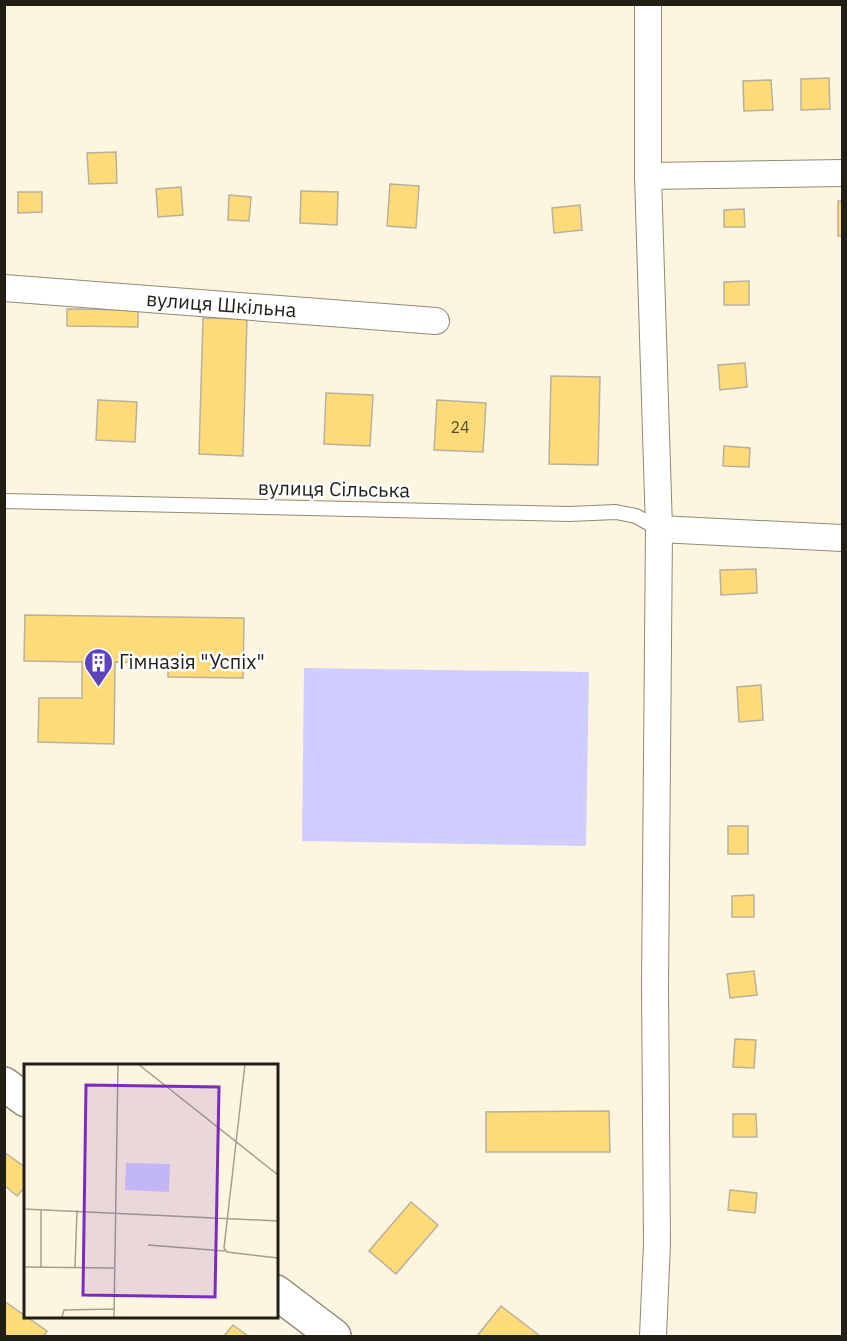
<svg xmlns="http://www.w3.org/2000/svg" width="847" height="1341" font-family="'IBM Plex Sans',sans-serif">
  <style>
    .green { fill: #d0cefe }
    .building { fill: #fddb79; stroke: #b8b19c; stroke-width: 1.5 }
    .lines { fill: none; stroke-linecap: round; stroke-linejoin: round }
    .service-casing { stroke: #908a76; stroke-width: 16 }
    .minor-casing { stroke: #908a76; stroke-width: 28 }
    .tertiary-casing { stroke: #908a76; stroke-width: 36 }
    .service { stroke: #fff; stroke-width: 14 }
    .minor { stroke: #fff; stroke-width: 26 }
    .tertiary { stroke: #fff; stroke-width: 33 }
    .labels { text-anchor: middle; stroke-width: 5; stroke-linejoin: round; paint-order: stroke }
    .number-label { font-size: 16px; fill: #584d2f }
    .street-label { font-size: 20px; fill: #211e16; stroke: #fff }
    .poi-label { font-size: 20px; fill: #211e16; stroke: #fff; text-anchor: start }
    .inset-road { fill: none; stroke: #a59f8f; stroke-width: 1.5 }
    .view { fill: #7b2cbf; fill-opacity: 0.15; stroke: #7b2cbf; stroke-width: 3 }
    .inset-edge { fill: none; stroke: #211e16; stroke-width: 3 }
  </style>
  <rect width="100%" height="100%" fill="#fdf5df"/>
  <!-- green -->
  <polygon class="green" points="304,668 589,672 586,846 302,841"/>
  <!-- building -->
  <g class="building">
    <polygon points="829,78 830,109 801,110 801,79"/>
    <polygon points="771,80 773,110 744,111 743,81"/>
    <polygon points="116,152 117,183 89,184 87,153"/>
    <polygon points="390,184 419,186 416,228 387,226"/>
    <polygon points="181,187 183,215 158,217 156,189"/>
    <polygon points="301,191 338,192 337,225 300,223"/>
    <polygon points="18,192 42,192 42,212 18,213"/>
    <polygon points="229,195 251,197 249,221 228,220"/>
    <rect x="838" y="201" width="4" height="35"/>
    <polygon points="580,205 582,230 554,233 552,208"/>
    <polygon points="744,209 745,227 724,227 724,210"/>
    <polygon points="749,281 749,305 724,305 724,282"/>
    <polygon points="67,309 138,310 138,327 67,326"/>
    <polygon points="203,318 247,319 243,456 199,454"/>
    <polygon points="745,363 747,387 720,390 718,365"/>
    <polygon points="551,376 600,377 598,465 549,464"/>
    <polygon points="326,393 373,395 370,446 324,444"/>
    <polygon points="98,400 137,402 135,442 96,440"/>
    <polygon points="437,400 486,403 483,452 434,450"/>
    <polygon points="724,446 750,448 749,467 723,466"/>
    <polygon points="756,569 757,593 721,595 720,570"/>
    <polygon points="25,615 244,618 243,678 168,677 168,663 115,662 114,744 38,742 39,698 82,698 82,662 24,661"/>
    <polygon points="761,685 763,720 739,722 737,687"/>
    <rect x="728" y="826" width="20" height="28"/>
    <polygon points="754,895 754,917 732,917 732,896"/>
    <polygon points="754,971 757,995 730,998 727,974"/>
    <polygon points="735,1039 756,1040 754,1068 733,1067"/>
    <polygon points="609,1111 610,1152 486,1152 486,1112"/>
    <polygon points="733,1114 756,1114 757,1137 733,1137"/>
    <polygon points="4,1152 26,1168 26,1186 17,1196 4,1185"/>
    <polygon points="730,1190 757,1193 755,1213 728,1210"/>
    <polygon points="411,1202 438,1225 396,1274 369,1251"/>
    <polygon points="4,1301 47,1331 44,1336 4,1336"/>
    <polygon points="501,1306 540,1336 477,1336"/>
    <polygon points="233,1325 248,1336 224,1336"/>
  </g>
  <g class="lines">
    <defs>
      <polyline id="service" points="4,501 569,514 616,512 636,516 659,529"/>
      <g id="minor">
        <polyline points="648,4 648,176 659,529 655,987 657,1243 653,1336"/>
        <polyline points="648,176 842,173"/>
        <path id="s1" d="M4,288L436,321"/>
        <polyline points="659,529 842,538"/>
      </g>
      <g id="tertiary">
        <polyline points="4,1084 26,1100"/>
        <polyline points="276,1292 334,1336"/>
      </g>
    </defs>
    <!-- service casing -->
    <use href="#service" class="service-casing"/>
    <!-- minor casing -->
    <use href="#minor" class="minor-casing"/>
    <!-- tertiary casing -->
    <use href="#tertiary" class="tertiary-casing"/>
    <!-- service -->
    <use href="#service" class="service"/>
    <!-- minor -->
    <use href="#minor" class="minor"/>
    <!-- tertiary -->
    <use href="#tertiary" class="tertiary"/>
  </g>
  <!-- icons -->
  <defs>
    <symbol id="building-pin" viewBox="-11 -11 22 30"><path d="M0 17L-7.5 6A9.5 9.5 0 1 1 7.5 6Z" fill="#5d44bd" stroke="#fff"/><path d="M-4-6H4V6H1V3H-1V6H-4ZM-2.5-4.3h1.7v1.8h-1.7ZM.8-4.3h1.7v1.8H.8ZM-2.5-1h1.7V.8h-1.7ZM.8-1h1.7V.8H.8Z" fill="#fff"/></symbol>
  </defs>
  <g fill-rule="evenodd">
    <use href="#building-pin" x="82" y="646" width="33" height="45"/>
  </g>
  <g class="labels">
    <!-- number labels -->
    <g class="number-label">
      <text x="460" y="433">24</text>
    </g>
    <!-- street labels -->
    <g class="street-label">
      <text dy="7" stroke="none"><textPath href="#s1" startOffset="218">вулиця Шкільна</textPath></text>
      <text transform="translate(334 489) rotate(1)" y="7">вулиця Сільська</text>
    </g>
    <!-- poi labels -->
    <g class="poi-label">
      <text x="119" y="669">Гімназія "Успіх"</text>
    </g>
  </g>
  <!-- overview -->
  <g transform="translate(24 1064)">
    <rect width="254" height="254" fill="#fdf5df"/>
    <path d="M102,99L146,100L145,128L101,126Z" fill="#d0cefe"/>
    <path class="inset-road" d="M114,0L254,111M221,0L200,184L203,188L254,194M0,145L254,157M17,146V204M124,181L201,187M0,203L90,204M51,203L53,146M38,253L40,246L90,245M90,253L94,0"/>
    <path class="view" d="M62,21L195,23L191,233L59,231Z"/>
    <rect width="254" height="254" class="inset-edge"/>
  </g>
  <!-- border -->
  <rect width="847" height="1341" fill="none" stroke="#211e16" stroke-width="12"/>
</svg>
